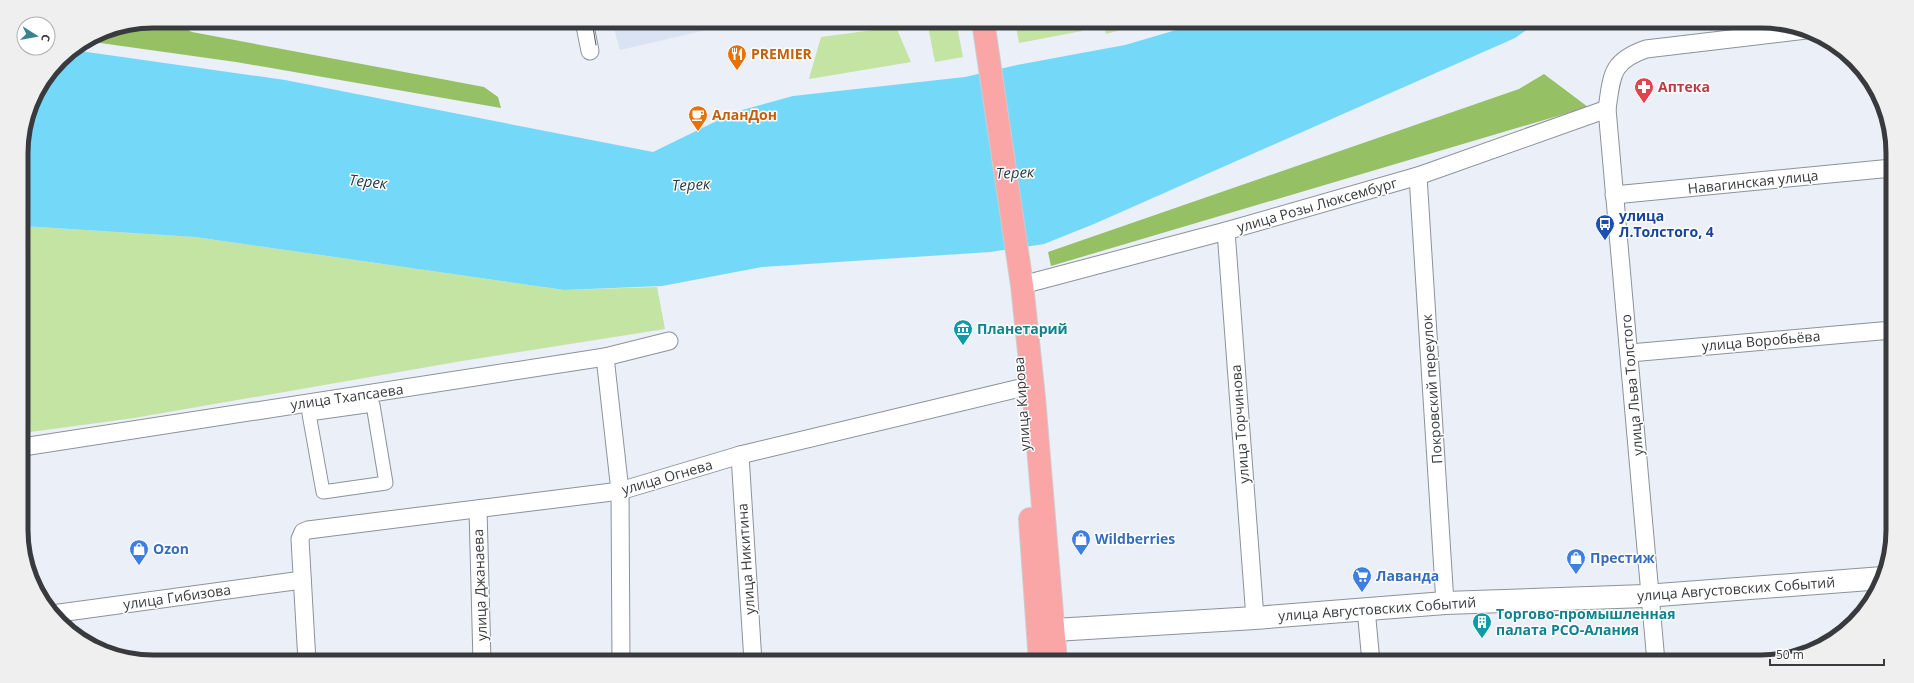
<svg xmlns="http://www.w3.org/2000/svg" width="1914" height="683" font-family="'Open Sans',sans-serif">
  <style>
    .built { fill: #d9e3f3 }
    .green { fill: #c4e4a3 }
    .forest { fill: #95c064 }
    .water { fill: #74d9f8 }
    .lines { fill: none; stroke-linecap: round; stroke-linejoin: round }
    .pedestrian-casing { stroke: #8c929a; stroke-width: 15 }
    .minor-casing { stroke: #8c929a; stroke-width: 19 }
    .tertiary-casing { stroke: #8c929a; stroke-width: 24 }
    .primary-casing { stroke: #cbcccd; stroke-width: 24 }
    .pedestrian { stroke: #fff; stroke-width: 13 }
    .minor { stroke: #fff; stroke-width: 17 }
    .tertiary { stroke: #fff; stroke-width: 22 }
    .primary { stroke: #faa6a7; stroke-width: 22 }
    .tram { stroke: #505357; stroke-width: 1 }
    .labels { text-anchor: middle; stroke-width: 3; stroke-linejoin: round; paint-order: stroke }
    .food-label { font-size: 14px; font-weight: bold; fill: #c56008; stroke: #fff; text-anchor: start }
    .health-label { font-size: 14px; font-weight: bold; fill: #be3a42; stroke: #fff; text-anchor: start }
    .street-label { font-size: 14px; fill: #383a3e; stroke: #fff }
    .transit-label { font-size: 14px; font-weight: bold; fill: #164399; stroke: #fff; text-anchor: start }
    .culture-label { font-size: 14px; font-weight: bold; fill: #0d838f; stroke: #fff; text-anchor: start }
    .shop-label { font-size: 14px; font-weight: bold; fill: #366cbe; stroke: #fff; text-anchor: start }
    .water-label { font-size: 15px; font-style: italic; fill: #243b43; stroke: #fff }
    .rim { fill: none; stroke: #383a3e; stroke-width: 5 }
  </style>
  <rect width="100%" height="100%" fill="#eaeff8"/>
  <!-- built -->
  <polygon class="built" points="612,21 745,21 620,50"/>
  <!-- green -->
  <g class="green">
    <polygon points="805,21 850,21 806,28"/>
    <polygon points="927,21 956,21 963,57 935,62"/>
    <polygon points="1015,21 1080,21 1082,31 1019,43"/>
    <polygon points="1102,21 1154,21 1106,34"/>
    <polygon points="896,27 911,62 809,79 821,37"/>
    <polygon points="22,226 195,237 563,290 657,287 665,329 462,361 134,418 23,433"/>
  </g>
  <!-- forest -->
  <g class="forest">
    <polygon points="153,21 170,21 192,32 484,87 498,97 501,108 236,62 86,41 103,31"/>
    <polygon points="1544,74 1588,107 1051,266 1048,252 1519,89"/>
  </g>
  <!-- water -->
  <polygon class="water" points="1207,21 1539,21 1515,38 1094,224 1044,244 990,252 762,267 662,286 564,290 195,237 22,226 21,145 35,95 66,54 73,50 285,80 653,152 735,112 793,96 965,77 1017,65 1125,45"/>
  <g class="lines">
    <defs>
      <polygon id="pedestrian" points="373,405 386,483 323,492 309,414"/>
      <g id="minor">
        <polyline points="584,21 590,51"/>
        <polyline points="1418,176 1445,603"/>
        <polyline points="1614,195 1892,168"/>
        <polyline points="1226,231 1255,618"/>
        <polyline points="1022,285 1226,231 1418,176 1607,109"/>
        <polyline points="1630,353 1892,330"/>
        <polyline points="605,357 620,491 621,662"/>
        <polyline points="23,447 605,357 669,341"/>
        <polyline points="740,455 753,662"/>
        <polyline points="478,509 482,662"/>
        <polyline points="1366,609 1371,662"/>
        <polyline points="52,614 302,580"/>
        <polyline points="307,662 300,539 303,532 308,530 620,491 740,455 1020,388"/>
        <path d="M1656,662L1607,109C1612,75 1611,61 1646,49L1806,30"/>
      </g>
      <polyline id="tertiary" points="1054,630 1255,618 1445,603 1645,596 1883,578"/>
      <g id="primary">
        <polyline points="983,21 1022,285 1034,398 1056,662"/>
        <polyline points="1030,519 1040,662"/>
      </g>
    </defs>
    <!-- pedestrian casing -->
    <use href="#pedestrian" class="pedestrian-casing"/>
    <!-- minor casing -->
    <use href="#minor" class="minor-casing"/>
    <!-- tertiary casing -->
    <use href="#tertiary" class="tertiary-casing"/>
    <!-- primary casing -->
    <use href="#primary" class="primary-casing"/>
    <!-- pedestrian -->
    <use href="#pedestrian" class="pedestrian"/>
    <!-- minor -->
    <use href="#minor" class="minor"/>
    <!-- tertiary -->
    <use href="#tertiary" class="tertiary"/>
    <!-- primary -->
    <use href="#primary" class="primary"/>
    <!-- tram -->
    <polyline class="tram" points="592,21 596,45"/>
  </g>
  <!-- icons -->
  <defs>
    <symbol id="restaurant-pin" viewBox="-11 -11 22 30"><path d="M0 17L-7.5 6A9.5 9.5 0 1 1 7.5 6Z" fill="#e8710a" stroke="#fff"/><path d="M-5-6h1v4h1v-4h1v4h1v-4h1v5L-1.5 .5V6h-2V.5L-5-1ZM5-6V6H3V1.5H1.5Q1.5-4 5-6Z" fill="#fff"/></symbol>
    <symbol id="pharmacy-pin" viewBox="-11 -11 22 30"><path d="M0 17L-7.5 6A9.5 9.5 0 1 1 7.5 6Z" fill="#e0444e" stroke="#fff"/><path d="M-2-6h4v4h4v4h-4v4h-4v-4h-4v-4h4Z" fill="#fff"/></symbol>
    <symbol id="cafe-pin" viewBox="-11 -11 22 30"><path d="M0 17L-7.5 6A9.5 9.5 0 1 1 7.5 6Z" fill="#e8710a" stroke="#fff"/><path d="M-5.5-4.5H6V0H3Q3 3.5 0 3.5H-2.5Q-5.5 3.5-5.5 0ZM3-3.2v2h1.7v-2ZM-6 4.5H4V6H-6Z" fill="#fff"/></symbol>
    <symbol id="bus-pin" viewBox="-11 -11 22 30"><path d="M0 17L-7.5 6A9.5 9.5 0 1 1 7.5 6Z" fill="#1a4fb4" stroke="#fff"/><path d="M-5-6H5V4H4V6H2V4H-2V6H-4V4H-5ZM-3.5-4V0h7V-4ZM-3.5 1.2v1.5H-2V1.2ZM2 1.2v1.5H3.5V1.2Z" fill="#fff"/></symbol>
    <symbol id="museum-pin" viewBox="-11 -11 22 30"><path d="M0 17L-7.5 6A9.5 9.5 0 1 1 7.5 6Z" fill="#0f9aa8" stroke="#fff"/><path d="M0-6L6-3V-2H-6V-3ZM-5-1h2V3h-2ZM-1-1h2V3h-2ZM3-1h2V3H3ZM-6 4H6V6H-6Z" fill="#fff"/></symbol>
    <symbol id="shop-pin" viewBox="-11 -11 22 30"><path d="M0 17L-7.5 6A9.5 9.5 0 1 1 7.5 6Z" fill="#3f7fe0" stroke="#fff"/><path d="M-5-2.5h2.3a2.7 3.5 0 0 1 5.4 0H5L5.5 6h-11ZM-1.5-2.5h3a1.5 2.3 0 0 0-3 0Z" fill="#fff"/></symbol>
    <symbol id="supermarket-pin" viewBox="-11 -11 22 30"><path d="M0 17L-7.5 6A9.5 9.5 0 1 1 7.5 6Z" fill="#3f7fe0" stroke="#fff"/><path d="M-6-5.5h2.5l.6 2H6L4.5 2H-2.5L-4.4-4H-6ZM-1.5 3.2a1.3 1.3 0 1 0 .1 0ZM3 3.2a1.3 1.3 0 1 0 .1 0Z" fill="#fff"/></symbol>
    <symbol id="building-pin" viewBox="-11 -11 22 30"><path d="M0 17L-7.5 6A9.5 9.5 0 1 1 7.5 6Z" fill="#0f9aa8" stroke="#fff"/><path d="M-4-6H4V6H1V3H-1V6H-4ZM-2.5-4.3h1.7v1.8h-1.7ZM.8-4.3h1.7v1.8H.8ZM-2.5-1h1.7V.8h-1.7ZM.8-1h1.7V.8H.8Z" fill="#fff"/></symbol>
  </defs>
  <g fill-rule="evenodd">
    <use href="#restaurant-pin" x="726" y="43" width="22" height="30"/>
    <use href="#pharmacy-pin" x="1633" y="76" width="22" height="30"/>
    <use href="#cafe-pin" x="687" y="104" width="22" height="30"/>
    <use href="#bus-pin" x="1594" y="213" width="22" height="30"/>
    <use href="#museum-pin" x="952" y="318" width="22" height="30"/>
    <use href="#shop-pin" x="1070" y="528" width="22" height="30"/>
    <use href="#shop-pin" x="128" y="538" width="22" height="30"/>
    <use href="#shop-pin" x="1565" y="547" width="22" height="30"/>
    <use href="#supermarket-pin" x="1351" y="565" width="22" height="30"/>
    <use href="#building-pin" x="1471" y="611" width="22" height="30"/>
  </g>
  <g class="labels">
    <!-- food labels -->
    <g class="food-label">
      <text x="751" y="59">PREMIER</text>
      <text x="712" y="120">АланДон</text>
    </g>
    <!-- health labels -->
    <g class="health-label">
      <text x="1658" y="92">Аптека</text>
    </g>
    <!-- street labels -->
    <g class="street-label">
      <text transform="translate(1753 182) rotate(-6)" y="5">Навагинская улица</text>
      <text transform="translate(1317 205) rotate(-16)" y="5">улица Розы Люксембург</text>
      <text transform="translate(1761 341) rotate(-5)" y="5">улица Воробьёва</text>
      <text transform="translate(1632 385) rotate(-95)" y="5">улица Льва Толстого</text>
      <text transform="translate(1432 389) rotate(-94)" y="5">Покровский переулок</text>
      <text transform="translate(347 397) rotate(-8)" y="5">улица Тхапсаева</text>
      <text transform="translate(1022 404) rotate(-94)" y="5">улица Кирова</text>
      <text transform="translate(1240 424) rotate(-94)" y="5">улица Торчинова</text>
      <text transform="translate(667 477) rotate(-16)" y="5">улица Огнева</text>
      <text transform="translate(746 559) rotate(-94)" y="5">улица Никитина</text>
      <text transform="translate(480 585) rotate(-92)" y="5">улица Джанаева</text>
      <text transform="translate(1736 589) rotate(-4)" y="5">улица Августовских Событий</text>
      <text transform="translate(177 597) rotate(-8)" y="5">улица Гибизова</text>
      <text transform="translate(1377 609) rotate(-4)" y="5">улица Августовских Событий</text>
    </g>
    <!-- transit labels -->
    <g class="transit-label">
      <text x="1619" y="221">улица<tspan x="1619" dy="16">Л.Толстого, 4</tspan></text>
    </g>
    <!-- culture labels -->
    <g class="culture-label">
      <text x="977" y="334">Планетарий</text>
      <text x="1496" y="619">Торгово-промышленная<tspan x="1496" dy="16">палата РСО-Алания</tspan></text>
    </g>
    <!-- shop labels -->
    <g class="shop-label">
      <text x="1095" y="544">Wildberries</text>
      <text x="153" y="554">Ozon</text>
      <text x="1590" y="563">Престиж</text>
      <text x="1376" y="581">Лаванда</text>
    </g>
    <!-- water labels -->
    <g class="water-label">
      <text transform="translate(1015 173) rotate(-2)" y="5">Терек</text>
      <text transform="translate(368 182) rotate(6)" y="5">Терек</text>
      <text transform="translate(691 185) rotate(-2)" y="5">Терек</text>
    </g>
  </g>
  <!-- crop -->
  <path d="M0 0H1914V683H0ZM153 28H1761A125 125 0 0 1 1886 153V530A125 125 0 0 1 1761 655H153A125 125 0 0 1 28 530V153A125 125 0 0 1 153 28Z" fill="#efeff0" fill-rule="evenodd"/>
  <path class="rim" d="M153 28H1761A125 125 0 0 1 1886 153V530A125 125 0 0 1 1761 655H153A125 125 0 0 1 28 530V153A125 125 0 0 1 153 28Z"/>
  <!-- north arrow -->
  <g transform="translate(36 36) rotate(101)"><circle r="19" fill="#ffffff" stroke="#afb0b2"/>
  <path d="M0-3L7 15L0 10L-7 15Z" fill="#3c818e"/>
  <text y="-6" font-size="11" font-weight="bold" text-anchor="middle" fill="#383a3e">С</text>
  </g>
  <!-- scale -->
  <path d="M1770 659v6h114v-6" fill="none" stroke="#383a3e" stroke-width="2"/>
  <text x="1776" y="659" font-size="12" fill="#383a3e" stroke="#ffffff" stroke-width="3" paint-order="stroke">50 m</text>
</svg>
